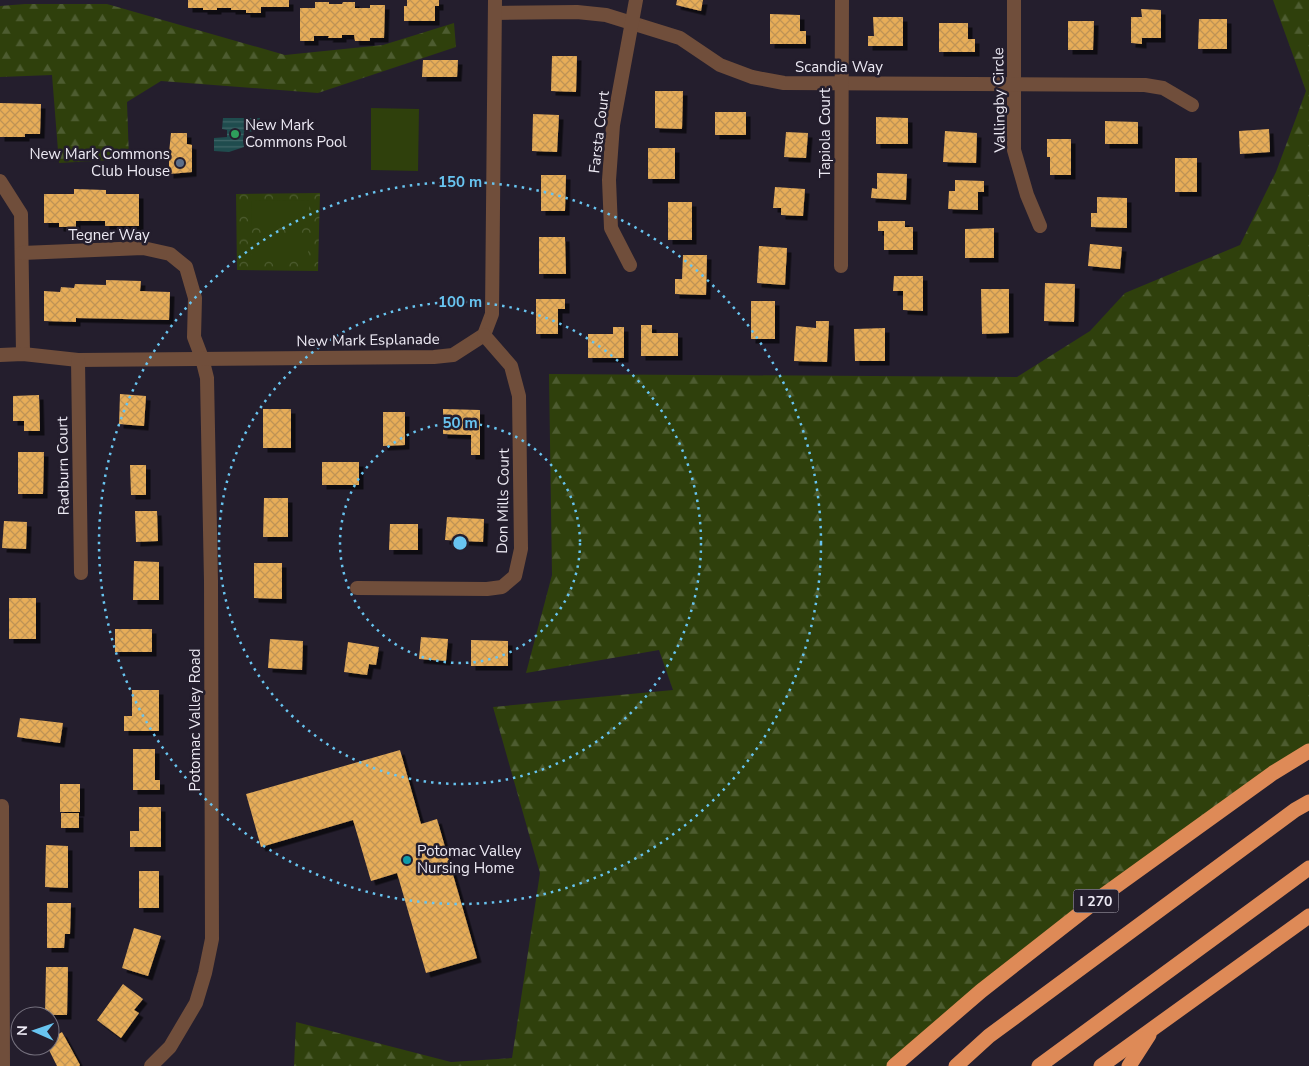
<svg xmlns="http://www.w3.org/2000/svg" width="1309" height="1066" font-family="'Nunito Sans',sans-serif">
  <style>
    .forest { fill: url(#forest-firs) }
    .park { fill: url(#park-crowns) }
    .garden { fill: #2f400c }
    .water { fill: url(#water-rules) }
    .building { fill: url(#building-cross-hatch); filter: url(#shadow) }
    .lines { fill: none; stroke-linecap: round; stroke-linejoin: round }
    .minor { stroke: #704e3b; stroke-width: 14 }
    .motorway { stroke: #de8a57; stroke-width: 15 }
    .ring { fill: none; stroke: #68c4f0; stroke-width: 2.5; stroke-dasharray: 2.5 5 }
    .leisure-dot { fill: #2e9e5b; stroke: #241e2d; stroke-width: 2 }
    .service-dot { fill: #5c6f8a; stroke: #241e2d; stroke-width: 2 }
    .culture-dot { fill: #0f9aa8; stroke: #241e2d; stroke-width: 2 }
    .labels { text-anchor: middle; stroke-width: 5; stroke-linejoin: round; paint-order: stroke }
    .shield { fill: #241e2d; stroke: #b1adb8; stroke-width: 1 }
    .shield-label { font-size: 14px; font-weight: bold; fill: #edeaf4 }
    .street-label { font-size: 15px; fill: #edeaf4; stroke: #241e2d }
    .poi-label { font-size: 15px; fill: #edeaf4; stroke: #241e2d; text-anchor: start }
    .centre { fill: #68c4f0; stroke: #241e2d; stroke-width: 2.5 }
    .ring-label { font-size: 15px; text-anchor: middle; font-weight: bold; fill: #68c4f0; stroke: #241e2d; stroke-width: 5; stroke-linejoin: round; paint-order: stroke }
  </style>
  <defs>
    <pattern id="forest-firs" width="22" height="20" patternUnits="userSpaceOnUse" patternTransform="scale(1.25)"><rect width="22" height="20" fill="#2f400c"/><path d="M5 1l3.5 6h-7zM16 11l3.5 6h-7z" fill="#4d5c30"/></pattern>
    <pattern id="park-crowns" width="20" height="18" patternUnits="userSpaceOnUse" patternTransform="scale(1.25)"><rect width="20" height="18" fill="#2f400c"/><path d="M2 6a3 3 0 1 1 6 0M12 15a3 3 0 1 1 6 0" fill="none" stroke="#4d5c30"/></pattern>
    <pattern id="water-rules" width="6" height="5" patternUnits="userSpaceOnUse" patternTransform="scale(1.25)"><rect width="6" height="5" fill="#1f4c4e"/><path d="M0 2.5h6" fill="none" stroke="#406668"/></pattern>
    <pattern id="building-cross-hatch" width="8" height="8" patternUnits="userSpaceOnUse" patternTransform="scale(1.25)"><rect width="8" height="8" fill="#e7ad59"/><path d="M0 0l8 8M0 8l8-8" fill="none" stroke="#bf9355"/></pattern>
    <filter id="shadow"><feDropShadow dx="4.5" dy="4.5" stdDeviation="0" flood-color="#0009"/></filter>
  </defs>
  <rect width="100%" height="100%" fill="#241e2d"/>
  <!-- forest -->
  <g class="forest">
    <polygon points="1273,0 1309,0 1309,751 1273,773 894,1066 294,1066 296,1022 451,1062 512,1058 540,873 493,707 673,690 659,650 526,673 552,575 549,374 1017,377 1090,331 1125,293 1240,245 1276,172 1306,91"/>
    <polygon points="25,4 107,4 285,55 383,45 454,23 456,47 318,93 161,81 127,102 129,159 59,163 52,75 0,77 0,6"/>
  </g>
  <!-- park -->
  <polygon class="park" points="320,193 318,271 237,270 236,194"/>
  <!-- garden -->
  <g class="garden">
    <polygon points="371,108 419,109 418,171 371,170"/>
    <polygon points="309,200 309,226 252,226 251,201"/>
    <rect x="252" y="235" width="56" height="26"/>
  </g>
  <!-- water -->
  <polygon class="water" points="223,118 260,118 258,131 244,132 243,139 244,147 229,152 214,151 214,138 227,137 227,130 222,129"/>
  <!-- building -->
  <g class="building">
    <polygon points="188,0 289,0 289,7 261,7 261,13 246,13 246,10 231,10 231,8 217,8 217,10 203,10 203,8 188,8"/>
    <polygon points="407,0 439,0 439,6 435,6 435,21 404,21 404,6 407,6"/>
    <polygon points="677,0 703,0 701,11 676,5"/>
    <polygon points="315,2 329,2 329,4 342,4 343,2 355,2 355,8 370,8 370,5 385,5 384,38 370,38 370,41 355,41 354,35 342,35 342,38 328,38 329,36 314,36 314,41 300,41 300,8 315,8"/>
    <polygon points="1141,9 1161,10 1161,38 1142,38 1142,44 1131,43 1131,17 1142,17"/>
    <polygon points="770,14 800,15 800,31 806,31 806,44 770,44"/>
    <polygon points="873,17 903,17 903,46 868,46 868,36 874,36"/>
    <polygon points="1199,19 1227,19 1227,49 1198,49"/>
    <polygon points="1068,21 1094,21 1093,50 1068,50"/>
    <polygon points="939,23 968,23 968,39 975,39 975,52 939,52"/>
    <polygon points="552,56 577,56 576,92 551,91"/>
    <polygon points="423,60 458,60 457,77 422,77"/>
    <polygon points="655,91 683,91 682,129 655,128"/>
    <polygon points="0,103 41,104 40,134 25,134 25,137 0,137"/>
    <rect x="715" y="112" width="31" height="23"/>
    <polygon points="533,114 559,115 557,152 532,151"/>
    <polygon points="876,117 908,118 908,144 876,144"/>
    <polygon points="1105,121 1138,122 1138,144 1105,144"/>
    <polygon points="1269,129 1270,152 1240,154 1239,131"/>
    <polygon points="945,131 977,133 976,163 943,162"/>
    <polygon points="786,132 808,133 806,158 784,157"/>
    <polygon points="171,133 187,133 187,144 192,145 192,172 169,174 169,153"/>
    <polygon points="1047,139 1071,139 1071,175 1050,175 1050,157 1047,157"/>
    <rect x="648" y="148" width="27" height="31"/>
    <rect x="1175" y="158" width="22" height="34"/>
    <polygon points="877,173 907,174 906,200 871,198 872,188 877,189"/>
    <polygon points="541,175 566,175 565,211 541,211"/>
    <polygon points="955,180 984,181 984,192 978,192 978,210 948,209 949,191 955,191"/>
    <polygon points="775,187 805,189 803,216 781,215 781,208 773,208"/>
    <polygon points="74,189 106,190 106,194 139,194 139,226 105,226 105,221 76,221 76,227 59,227 59,223 44,223 44,194 74,194"/>
    <polygon points="1097,197 1127,198 1127,228 1091,227 1091,213 1097,213"/>
    <rect x="668" y="202" width="24" height="38"/>
    <polygon points="878,221 905,221 905,227 913,227 913,250 884,250 884,231 878,231"/>
    <polygon points="994,228 994,258 965,258 965,229"/>
    <polygon points="539,237 565,237 566,274 539,274"/>
    <polygon points="1090,244 1122,247 1120,269 1088,266"/>
    <polygon points="759,246 787,248 785,285 757,283"/>
    <polygon points="683,255 707,255 706,295 675,294 675,279 682,279"/>
    <polygon points="894,276 923,276 923,311 903,310 903,291 893,291"/>
    <polygon points="106,280 141,281 140,291 170,292 169,320 76,318 76,322 44,321 44,291 60,292 61,287 74,288 75,284 106,285"/>
    <polygon points="1045,283 1075,284 1074,322 1044,321"/>
    <polygon points="981,289 1009,289 1009,333 982,334"/>
    <polygon points="536,299 565,299 565,309 558,309 558,334 536,334"/>
    <rect x="751" y="301" width="24" height="38"/>
    <polygon points="816,321 829,321 827,362 794,361 796,326 816,328"/>
    <polygon points="641,325 652,325 652,333 678,333 678,356 641,356"/>
    <polygon points="613,327 624,327 624,358 588,358 588,334 613,334"/>
    <polygon points="885,328 885,361 855,361 854,329"/>
    <polygon points="120,394 146,396 144,426 119,424"/>
    <polygon points="39,395 40,431 24,431 24,421 13,421 13,396"/>
    <rect x="263" y="409" width="28" height="39"/>
    <polygon points="443,409 480,410 480,455 471,455 471,435 443,434"/>
    <polygon points="383,412 405,412 405,445 383,446"/>
    <polygon points="18,452 44,452 43,494 18,494"/>
    <rect x="322" y="462" width="37" height="23"/>
    <polygon points="130,465 146,465 146,495 131,495"/>
    <polygon points="264,498 288,498 288,537 263,537"/>
    <polygon points="135,511 157,511 158,541 136,542"/>
    <polygon points="447,517 484,519 483,542 445,540"/>
    <polygon points="4,521 27,522 26,549 2,548"/>
    <polygon points="390,524 418,524 418,550 389,550"/>
    <polygon points="134,561 159,562 159,600 133,600"/>
    <polygon points="254,563 282,563 282,599 254,598"/>
    <rect x="9" y="598" width="27" height="41"/>
    <rect x="115" y="629" width="37" height="23"/>
    <polygon points="421,637 448,639 446,661 419,659"/>
    <polygon points="270,639 303,641 302,670 268,668"/>
    <polygon points="471,640 508,641 508,666 471,666"/>
    <polygon points="348,642 379,647 376,665 369,664 367,675 344,672"/>
    <polygon points="132,690 159,690 159,731 124,731 124,716 132,716"/>
    <polygon points="20,718 63,723 60,743 17,737"/>
    <polygon points="133,749 155,749 155,780 160,780 160,790 133,790"/>
    <polygon points="400,750 421,824 437,819 477,958 426,973 397,873 371,881 353,820 261,847 246,794"/>
    <rect x="60" y="784" width="20" height="28"/>
    <polygon points="139,807 161,807 161,847 130,847 130,831 139,831"/>
    <rect x="61" y="813" width="18" height="15"/>
    <polygon points="46,845 68,846 68,888 45,887"/>
    <rect x="139" y="871" width="20" height="37"/>
    <polygon points="47,903 71,903 70,934 65,934 64,948 47,948"/>
    <polygon points="134,928 161,936 148,976 122,968"/>
    <polygon points="46,967 68,967 67,1015 45,1015"/>
    <polygon points="123,984 143,999 134,1010 139,1013 121,1038 97,1020"/>
    <polygon points="62,1032 80,1065 79,1066 57,1066 47,1046 50,1046 50,1039"/>
  </g>
  <g class="lines">
    <!-- minor -->
    <g class="minor">
      <polyline points="1014,0 1014,150 1027,195 1040,226"/>
      <polyline points="495,13 577,12 606,15 680,38 720,65 752,77 784,83 1145,85 1163,88 1192,105"/>
      <polyline points="0,181 21,214 23,354"/>
      <polyline points="22,253 143,248 170,254 186,267 195,298 194,337 202,358 207,378 211,581 212,939 205,973 196,1003 170,1047 151,1066"/>
      <polyline points="630,265 611,228 609,180 613,125 636,0"/>
      <polyline points="841,266 842,0"/>
      <polyline points="0,355 23,354 78,360 434,357 453,355 484,335 492,314 495,0"/>
      <polyline points="78,360 81,573"/>
      <polyline points="357,588 487,589 502,587 515,576 521,549 519,396 511,366 484,335"/>
      <polyline points="2,806 3,1066"/>
    </g>
    <!-- motorway -->
    <g class="motorway">
      <polyline points="894,1066 981,991 1101,897 1273,773 1309,751"/>
      <polyline points="956,1066 989,1036 1295,810 1309,802"/>
      <polyline points="1039,1066 1309,868"/>
      <polyline points="1101,1066 1309,916"/>
      <polyline points="1129,1066 1149,1035"/>
    </g>
  </g>
  <!-- distance rings -->
  <g class="ring">
    <circle cx="460" cy="543" r="120"/>
    <circle cx="460" cy="543" r="241"/>
    <circle cx="460" cy="543" r="361"/>
  </g>
  <!-- markers -->
  <circle class="leisure-dot" cx="235" cy="134" r="5"/>
  <circle class="service-dot" cx="180" cy="163" r="5"/>
  <circle class="culture-dot" cx="407" cy="860" r="5"/>
  <g class="labels">
    <!-- shield labels -->
    <rect class="shield" x="1073.5" y="889.5" width="45" height="23" rx="4"/>
    <g class="shield-label">
      <text x="1096" y="906">I 270</text>
    </g>
    <!-- street labels -->
    <g class="street-label">
      <text x="839" y="72">Scandia Way</text>
      <text transform="translate(999 100) rotate(-91)" y="5">Vallingby Circle</text>
      <text transform="translate(599 132) rotate(-83)" y="5">Farsta Court</text>
      <text transform="translate(825 133) rotate(-90)" y="5">Tapiola Court</text>
      <text x="109" y="240">Tegner Way</text>
      <text transform="translate(368 340) rotate(-1)" y="5">New Mark Esplanade</text>
      <text transform="translate(63 466) rotate(-91)" y="5">Radburn Court</text>
      <text transform="translate(503 501) rotate(-89)" y="5">Don Mills Court</text>
      <text transform="translate(195 720) rotate(-90)" y="5">Potomac Valley Road</text>
    </g>
    <!-- poi labels -->
    <g class="poi-label">
      <text x="245" y="130">New Mark<tspan x="245" dy="17">Commons Pool</tspan></text>
      <text x="170" y="159" text-anchor="end">New Mark Commons<tspan x="170" dy="17">Club House</tspan></text>
      <text x="417" y="856">Potomac Valley<tspan x="417" dy="17">Nursing Home</tspan></text>
    </g>
  </g>
  <circle cx="460" cy="543" r="8" class="centre"/>
  <g class="ring-label">
    <text x="460" y="187">150 m</text>
    <text x="460" y="307">100 m</text>
    <text x="460" y="428">50 m</text>
  </g>
  <!-- north arrow -->
  <g transform="translate(35 1031) rotate(272)"><circle r="24" fill="#241e2d" stroke="#74707d"/>
  <path d="M0-4L9 19L0 12L-9 19Z" fill="#68c4f0"/>
  <text y="-8" font-size="14" font-weight="bold" text-anchor="middle" fill="#edeaf4">N</text>
  </g>
</svg>
